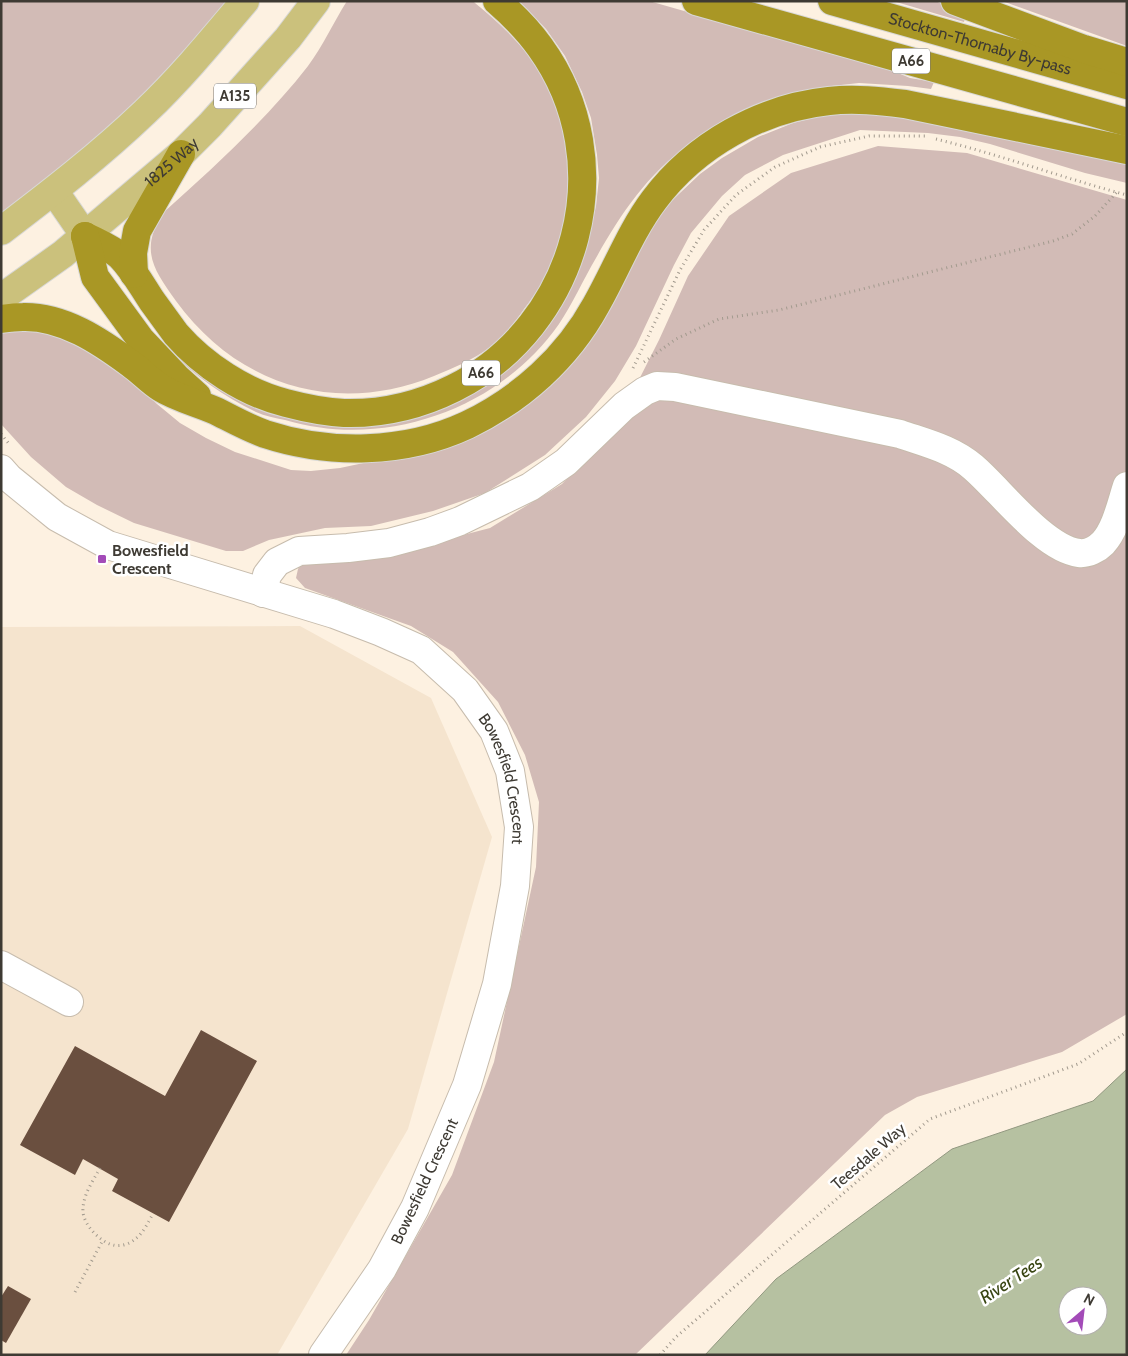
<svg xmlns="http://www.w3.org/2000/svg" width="1128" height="1356" font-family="Cabin,sans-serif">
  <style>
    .built { fill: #f5e4ce }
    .green { fill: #d2bbb6 }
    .water { fill: #b6c1a1; stroke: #929880; fill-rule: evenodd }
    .building { fill: #6a4f3f }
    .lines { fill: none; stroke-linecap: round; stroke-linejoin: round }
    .minor-casing { stroke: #c7bcad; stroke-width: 30 }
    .major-casing { stroke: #d8d8d6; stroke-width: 30 }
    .highway-casing { stroke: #d8d8d6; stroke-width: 30 }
    .path { stroke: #a29a8e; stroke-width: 3; stroke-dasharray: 1 4; stroke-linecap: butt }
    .minor { stroke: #fff; stroke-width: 28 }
    .major { stroke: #cbc17c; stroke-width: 28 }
    .highway { stroke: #a99725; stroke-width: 28 }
    .poi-dot { fill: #a34bb8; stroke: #fff; stroke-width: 2 }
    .labels { text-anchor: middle; stroke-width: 5; stroke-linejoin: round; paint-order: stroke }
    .shield { fill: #fff; stroke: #787570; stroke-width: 1 }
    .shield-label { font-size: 15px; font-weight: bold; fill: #3e3a33 }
    .street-label { font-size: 16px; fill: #3e3a33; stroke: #fff }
    .poi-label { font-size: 16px; font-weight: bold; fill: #3e3a33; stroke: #fff; text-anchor: start }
    .water-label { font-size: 18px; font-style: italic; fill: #384512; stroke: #fff }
  </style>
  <rect width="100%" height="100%" fill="#fdf1e1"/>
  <!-- built -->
  <polygon class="built" points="300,626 431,698 492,837 408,1129 277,1355 1,1355 1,627"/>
  <!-- green -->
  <g class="green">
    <polygon points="1,1 228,1 197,46 93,143 1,213"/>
    <path d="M347,1H473L475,3C505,27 533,55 550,90C573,139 575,202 557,253C550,273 537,292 524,309C515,322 504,336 490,347C473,360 453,368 434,376C336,416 238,386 176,301C153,269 139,249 164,212C214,167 266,120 308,66C323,46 333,23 347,1Z"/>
    <path d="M519,1H649L891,70L910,78L934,82L931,89L908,86L859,83L832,86L792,94L689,145C648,173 620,215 596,258C583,280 573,303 559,324C500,409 385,450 285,420C275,418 265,416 256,412C224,397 195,375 169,351L175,343L344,424L522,354L558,311L573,280L585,252L596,206L599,178L597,155L591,118L582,92L565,56L546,29Z"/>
    <polygon points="893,1 935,1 966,13 964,22"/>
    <polygon points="1002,1 1127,1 1127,46"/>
    <polygon points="882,112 1127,160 1127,183 1085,173 990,144 960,137 928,133 860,130 783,155 745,175 722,196 691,233 674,265 636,346 615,381 586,417 545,455 485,493 433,511 371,526 325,528 269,540 243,551 226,551 134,523 97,505 66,487 31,457 1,424 1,326 61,329 129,377 157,404 180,423 206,438 235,452 291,470 311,471 340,468 373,461 484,428 662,210 700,174 722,158 758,137 793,123 829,114"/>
    <polygon points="878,146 967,153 1127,200 1127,1014 1062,1052 917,1097 885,1115 635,1355 346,1355 369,1320 452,1175 494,1062 536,867 539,802 525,755 498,702 453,652 411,626 305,588 296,578 298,569 304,560 338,562 398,552 490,528 562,484 614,429 659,340 688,276 729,216 791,173"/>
  </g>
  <!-- water -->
  <path class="water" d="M1127,1069V1352L1123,1355H705L776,1279L952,1149L1093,1101ZM1068,1296H1098V1326H1068Z"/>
  <!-- building -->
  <g class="building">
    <polygon points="201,1030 257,1061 169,1222 112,1191 118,1179 83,1159 75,1175 20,1145 75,1046 165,1096"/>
    <polygon points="8,1286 31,1299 6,1343 1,1340 1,1297"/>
  </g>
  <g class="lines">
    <defs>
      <g id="minor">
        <path id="s1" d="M1,469L9,478L57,517L108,545L334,614L381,632L421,650L465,690L494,731L510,771L519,827L515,886L497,984L467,1085L415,1208L382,1269L323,1355"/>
        <path d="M263,593L267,575L277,562L299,551L348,548L389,543L430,532L460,521L530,487L566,462L624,406L645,391L657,386L675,387L900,434C926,443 952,449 973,467C1000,490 1044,549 1079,553C1088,554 1097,549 1103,543C1116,529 1121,504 1127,486"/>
        <polyline points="1,965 69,1002"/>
      </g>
      <g id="major">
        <polyline points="54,191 85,236"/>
        <path d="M1,231C51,193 100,155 145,112C181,78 213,39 245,1"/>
        <path id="s2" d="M1,298L63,254L181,154L210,125L288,38L316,1"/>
      </g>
      <g id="highway">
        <polyline points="696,1 1127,122"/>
        <path id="s3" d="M832,1L1127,85"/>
        <polyline points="955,1 1084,49 1127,62"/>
        <path d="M85,236C96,242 111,248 120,256C133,269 142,286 152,301C160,312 168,323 176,334C203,365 245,393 286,403C305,408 324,412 344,413C382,414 420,405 454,388C578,326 623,162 540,47C528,30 513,15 497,1"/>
        <polyline points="85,236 95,277 141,340 177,378 197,396"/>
        <polyline points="134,274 133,253 137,231 181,154"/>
        <path d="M1,319C8,318 16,317 23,317C63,316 100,341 131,364C141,371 150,381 161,388C177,398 198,403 216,411C232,419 248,428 265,434C329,455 405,454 467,425C521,399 567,358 596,305C616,270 630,232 654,200C695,145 761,108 829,101C855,98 880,101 905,104L1127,150"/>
      </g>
    </defs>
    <!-- minor casing -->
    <use href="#minor" class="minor-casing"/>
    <!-- major casing -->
    <use href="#major" class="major-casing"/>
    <!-- highway casing -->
    <use href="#highway" class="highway-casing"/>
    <!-- path -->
    <g class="path">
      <path d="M936,139C1001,155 1063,178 1127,195"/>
      <polyline points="644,362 676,339 719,319 779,310 1053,241 1072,234 1095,216 1117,192"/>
      <polyline points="633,368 680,270 704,230 736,195 775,167 820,147 869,136 925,136"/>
      <polyline points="1,434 10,445"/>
      <path d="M100,1168C93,1181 82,1196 83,1212C84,1225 100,1242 113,1245C120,1247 130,1244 135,1239C143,1234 148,1222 153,1214"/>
      <polyline points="75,1292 103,1240"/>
      <polyline points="660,1355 676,1337 930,1119 1078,1064 1127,1032"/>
    </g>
    <!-- minor -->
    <use href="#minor" class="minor"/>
    <!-- major -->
    <use href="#major" class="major"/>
    <!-- highway -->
    <use href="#highway" class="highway"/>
  </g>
  <!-- markers -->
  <rect class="poi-dot" x="97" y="554" width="10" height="10" rx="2.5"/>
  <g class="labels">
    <!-- shield labels -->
    <g class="shield">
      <rect x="892" y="48.5" width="38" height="25" rx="4"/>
      <rect x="214" y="83.5" width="42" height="25" rx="4"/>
      <rect x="462" y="360.5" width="38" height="25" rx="4"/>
    </g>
    <g class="shield-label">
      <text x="911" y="66">A66</text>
      <text x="235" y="101">A135</text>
      <text x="481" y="378">A66</text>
    </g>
    <!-- street labels -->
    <g class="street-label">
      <text dy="6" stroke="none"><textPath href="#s3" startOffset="154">Stockton-Thornaby By-pass</textPath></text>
      <text dy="6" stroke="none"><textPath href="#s2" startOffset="218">1825 Way</textPath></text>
      <text dy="6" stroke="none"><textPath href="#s1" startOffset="621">Bowesfield Crescent</textPath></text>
      <text transform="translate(868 1156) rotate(-41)" y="6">Teesdale Way</text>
      <text transform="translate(424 1181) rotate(-65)" y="6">Bowesfield Crescent</text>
    </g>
    <!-- poi labels -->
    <g class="poi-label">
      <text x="112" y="556">Bowesfield<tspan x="112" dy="18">Crescent</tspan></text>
    </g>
    <!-- water labels -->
    <g class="water-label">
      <text transform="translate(1011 1280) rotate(-33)" y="6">River Tees</text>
    </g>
  </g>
  <!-- border -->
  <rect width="1128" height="1356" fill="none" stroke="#3e3a33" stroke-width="5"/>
  <!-- north arrow -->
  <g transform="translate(1083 1311) rotate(28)"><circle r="24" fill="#ffffff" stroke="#b2b0ad"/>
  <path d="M0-4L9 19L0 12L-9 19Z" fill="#a34bb8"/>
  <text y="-8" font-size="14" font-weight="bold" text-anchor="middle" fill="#3e3a33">N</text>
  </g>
</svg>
